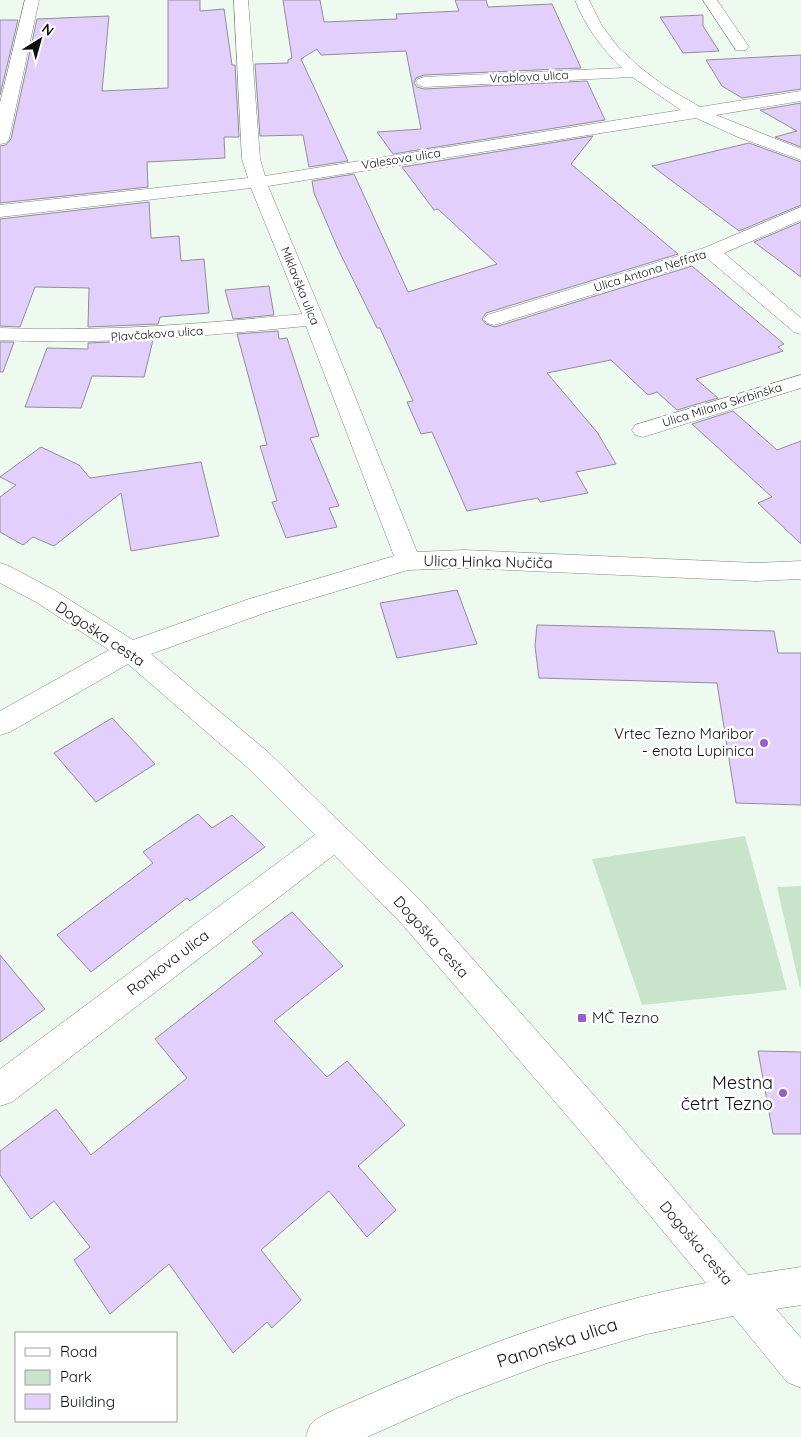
<svg xmlns="http://www.w3.org/2000/svg" width="801" height="1437" font-family="Quicksand,sans-serif">
  <style>
    .green { fill: #c8e5cc }
    .building { fill: #e3cffb; stroke: #928d99 }
    .lines { fill: none; stroke-linecap: round; stroke-linejoin: round }
    .minor-casing { stroke: #7c867d; stroke-width: 1 }
    .minor { fill: #fff; fill-rule: evenodd }
    .poi-dot { fill: #995bd2; stroke: #fff; stroke-width: 2 }
    .labels { text-anchor: middle; stroke-width: 5; stroke-linejoin: round; paint-order: stroke }
    .far-street-label { font-size: 12px; fill: #0d110e; stroke: #fff }
    .street-label { font-size: 15px; fill: #0d110e; stroke: #fff }
    .poi-label { font-size: 15px; fill: #0d110e; stroke: #fff; text-anchor: end }
    .near-poi-label { font-size: 18px; fill: #0d110e; stroke: #fff; text-anchor: end }
    .near-street-label { font-size: 18px; fill: #0d110e; stroke: #fff }
  </style>
  <rect width="100%" height="100%" fill="#eefaf0"/>
  <!-- green -->
  <g class="green">
    <polygon points="745,836 787,990 642,1005 592,859"/>
    <polygon points="801,886 801,987 800,988 777,887"/>
  </g>
  <!-- building -->
  <g class="building">
    <polygon points="168,0 200,0 200,11 224,9 232,65 235,65 239,137 224,137 225,158 147,162 148,187 0,203 0,146 6,145 11,139 37,19 109,16 102,91 168,88"/>
    <polygon points="283,0 320,0 324,22 397,19 396,14 459,11 455,0 486,0 488,7 552,4 581,68 424,75 416,78 414,83 417,87 424,89 587,81 605,120 393,154 377,132 421,129 406,51 321,55 317,49 301,59 348,161 309,167 303,135 260,136 255,64 288,63 288,60 292,58"/>
    <polygon points="703,15 703,26 719,51 683,53 660,17"/>
    <polygon points="0,20 18,20 0,95"/>
    <polygon points="801,55 801,89 742,98 722,86 706,60"/>
    <polygon points="801,103 801,147 775,137 797,131 760,110"/>
    <polygon points="593,136 571,164 678,254 486,313 482,319 486,324 495,327 692,266 784,344 778,347 783,351 696,379 718,398 677,410 657,392 648,395 611,360 547,373 597,432 616,464 576,472 588,493 540,502 538,498 467,511 432,432 421,434 407,402 413,401 380,328 377,328 338,249 314,193 312,181 354,174 408,292 497,264 438,209 434,210 402,167"/>
    <polygon points="749,143 801,162 801,205 739,231 652,166"/>
    <polygon points="149,202 151,238 179,236 181,261 204,259 209,313 160,317 158,324 88,327 89,288 35,287 20,327 0,326 0,219"/>
    <polygon points="801,222 801,277 754,242"/>
    <polygon points="269,286 274,315 233,319 225,290"/>
    <polygon points="278,331 279,339 287,338 319,436 310,438 339,506 329,508 337,527 286,538 272,502 277,501 260,446 267,445 237,334"/>
    <polygon points="153,340 144,377 92,376 81,408 25,407 47,348 88,349 88,343"/>
    <polygon points="0,342 14,342 3,372 0,372"/>
    <polygon points="733,411 777,450 801,441 801,544 758,503 772,497 692,424"/>
    <polygon points="41,447 79,465 90,478 201,462 219,536 131,551 121,493 54,546 33,537 23,545 0,532 0,497 16,485 0,477"/>
    <polygon points="457,590 477,644 397,658 380,603"/>
    <polygon points="537,625 774,631 778,653 801,653 801,805 736,803 717,683 539,678 535,646"/>
    <polygon points="112,718 155,764 96,802 54,753"/>
    <polygon points="198,814 212,828 232,815 265,847 190,901 187,898 91,972 57,935 153,863 143,852"/>
    <polygon points="292,912 343,966 274,1021 327,1077 347,1061 405,1125 358,1166 396,1210 367,1237 329,1191 261,1250 301,1300 272,1328 267,1322 233,1353 169,1264 110,1314 74,1260 90,1247 54,1201 31,1219 0,1175 0,1151 56,1109 91,1155 187,1078 155,1039 263,954 252,942"/>
    <polygon points="0,955 45,1009 0,1042"/>
    <polygon points="758,1051 801,1052 801,1134 773,1134"/>
  </g>
  <g class="lines">
    <defs>
      <g id="minor">
        <polygon points="25,0 39,0 9,139 6,143 0,144 0,103"/>
        <path d="M234,0H248L260,159L265,176L681,110L632,77L424,87L418,85L416,82L418,79L424,77L622,68C601,48 586,27 575,0H589L602,26L619,48L642,69L666,87L700,107L801,91V101L716,115L801,149V160L738,137L696,118L268,186L324,319L417,552L464,550L756,563L801,561V579L756,581L464,568L408,570L267,612L151,654L268,752L423,903L599,1101L748,1275L801,1267V1305L776,1309L801,1338V1388L787,1382L733,1316L647,1334L547,1363L457,1397L367,1437H306C307,1433 309,1426 312,1423C318,1415 365,1397 377,1391C483,1345 591,1304 706,1283L575,1125L401,923L334,855L12,1102L0,1106V1069L315,835L248,768L128,664L10,732L0,735V711L109,650L36,602L0,583V563L9,566L54,590L133,640L249,599L394,556L306,326C204,336 103,345 0,340V328C101,332 201,324 302,314L251,188L0,217V205L248,178L242,159Z"/>
        <polygon points="703,0 717,0 749,47 746,50 736,50"/>
        <polygon points="801,207 801,220 724,253 801,318 801,334 794,332 708,259 501,323 494,325 487,323 484,319 487,315 704,248"/>
        <polygon points="801,375 801,388 643,437 635,435 632,430 635,425"/>
      </g>
    </defs>
    <!-- minor casing -->
    <use href="#minor" class="minor-casing"/>
    <!-- minor -->
    <use href="#minor" class="minor"/>
  </g>
  <!-- markers -->
  <g class="poi-dot">
    <circle cx="764" cy="743" r="5"/>
    <rect x="577" y="1013" width="10" height="10" rx="2.5"/>
    <circle cx="783" cy="1093" r="5"/>
  </g>
  <g class="labels">
    <!-- far-street labels -->
    <g class="far-street-label">
      <text transform="translate(529 77) rotate(-3)" y="4">Vrablova ulica</text>
      <text transform="translate(401 159) rotate(-9)" y="4">Valesova ulica</text>
      <text transform="translate(650 271) rotate(-17)" y="4">Ulica Antona Neffata</text>
      <text transform="translate(300 286) rotate(68)" y="4">Miklavška ulica</text>
      <text transform="translate(157 334) rotate(-4)" y="4">Plavčakova ulica</text>
      <text transform="translate(722 405) rotate(-17)" y="4">Ulica Milana Skrbinška</text>
    </g>
    <!-- street labels -->
    <g class="street-label">
      <text transform="translate(488 562) rotate(1)" y="5">Ulica Hinka Nučiča</text>
      <text transform="translate(100 634) rotate(34)" y="5">Dogoška cesta</text>
      <text transform="translate(431 937) rotate(48)" y="5">Dogoška cesta</text>
      <text transform="translate(168 963) rotate(-37)" y="5">Ronkova ulica</text>
      <text transform="translate(696 1243) rotate(50)" y="5">Dogoška cesta</text>
    </g>
    <!-- poi labels -->
    <g class="poi-label">
      <text x="754" y="739">Vrtec Tezno Maribor<tspan x="754" dy="17">- enota Lupinica</tspan></text>
      <text x="592" y="1023" text-anchor="start">MČ Tezno</text>
    </g>
    <!-- near-poi labels -->
    <g class="near-poi-label">
      <text x="773" y="1089">Mestna<tspan x="773" dy="21">četrt Tezno</tspan></text>
    </g>
    <!-- near-street labels -->
    <g class="near-street-label">
      <text transform="translate(557 1343) rotate(-18)" y="6">Panonska ulica</text>
    </g>
  </g>
  <!-- legend -->
  <rect x="15" y="1332" width="162" height="90" fill="#ffffff" stroke="#9ea09f"/>
  <rect x="25" y="1348" width="25" height="8" fill="#ffffff" stroke="#9ea09f"/>
  <text x="60" y="1357" font-size="15" fill="#0d110e">Road</text>
  <rect x="25" y="1370" width="25" height="15" fill="#c8e5cc" stroke="#9ea09f"/>
  <text x="60" y="1382" font-size="15" fill="#0d110e">Park</text>
  <rect x="25" y="1394" width="25" height="15" fill="#e3cffb" stroke="#9ea09f"/>
  <text x="60" y="1407" font-size="15" fill="#0d110e">Building</text>
  <!-- north arrow -->
  <g transform="translate(40 40) rotate(37)" stroke="#ffffff" stroke-width="4" paint-order="stroke">
  <path d="M0-4L9 19L0 12L-9 19Z" fill="#0d110e"/>
  <text y="-8" font-size="14" font-weight="bold" text-anchor="middle" fill="#0d110e">N</text>
  </g>
</svg>
